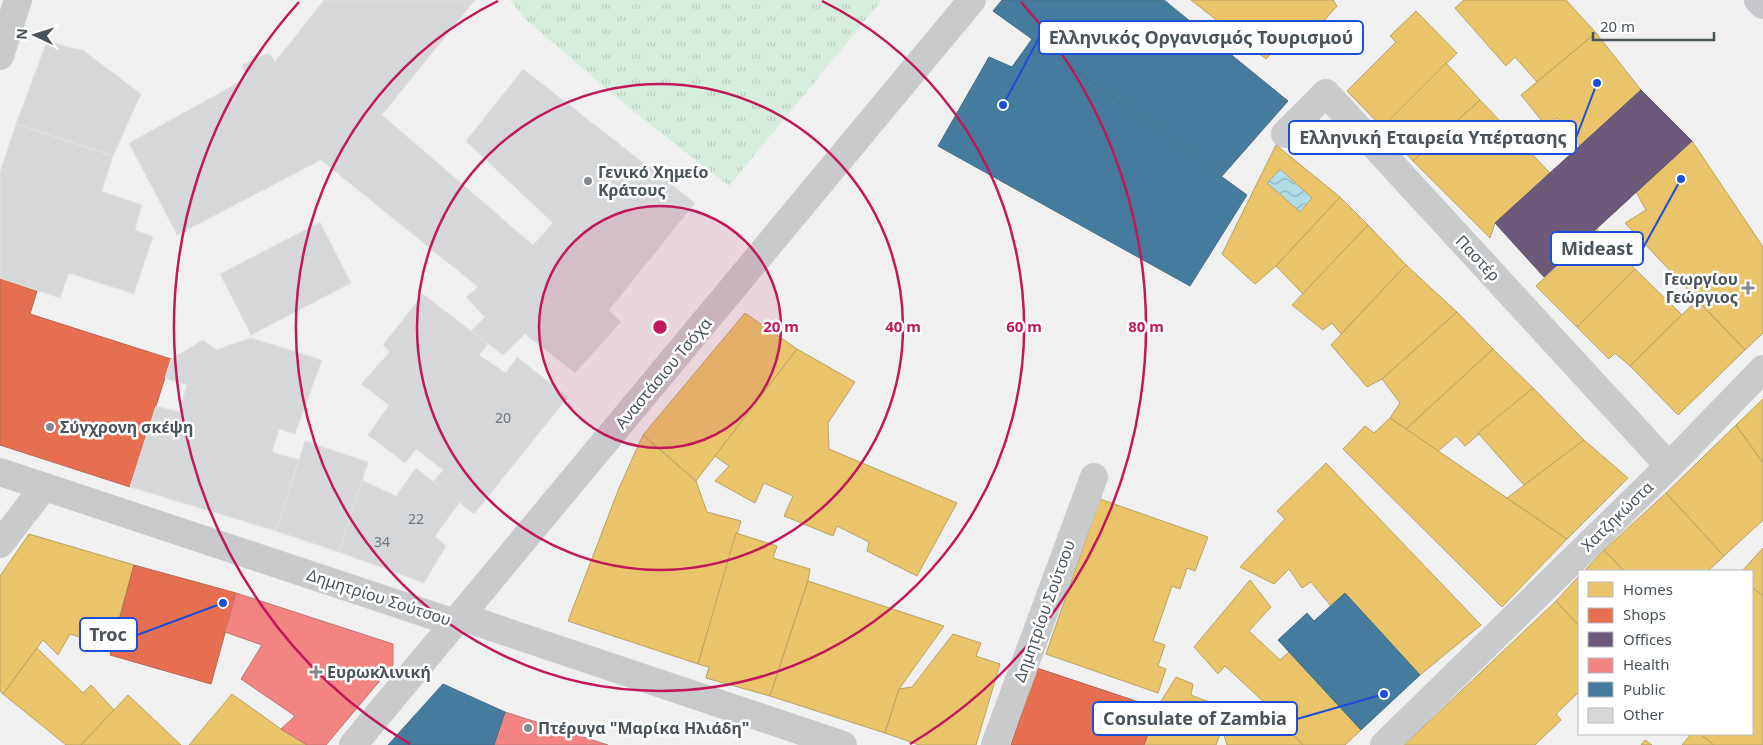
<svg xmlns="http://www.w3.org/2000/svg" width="1763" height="745" font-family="'Noto Sans',sans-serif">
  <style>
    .park { fill: url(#park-tufts) }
    .water { fill: url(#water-waves) }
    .homes { fill: #e9c46a; stroke: #b9a265; fill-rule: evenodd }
    .shops { fill: #e76f51; stroke: #b86754 }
    .offices { fill: #6d597a; stroke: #625770 }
    .health { fill: #f28482; stroke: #bf7576 }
    .public { fill: #457b9d; stroke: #466f89 }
    .building { fill: #d6d7d8; stroke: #e2e2e3 }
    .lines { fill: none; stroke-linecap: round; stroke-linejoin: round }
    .minor { stroke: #c8cacb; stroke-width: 28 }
    .major { stroke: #c6c8cb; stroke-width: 28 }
    .ring { fill: none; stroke: #c2185b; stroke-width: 2.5 }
    .poi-dot { fill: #838a8e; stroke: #fff; stroke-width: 2 }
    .labels { text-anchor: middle; stroke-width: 5; stroke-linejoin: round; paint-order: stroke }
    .number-label { font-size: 14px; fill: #6e767b }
    .poi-label { font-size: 16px; font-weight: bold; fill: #49535a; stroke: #fff; text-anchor: start }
    .street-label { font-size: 16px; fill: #49535a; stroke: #fff }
    .centre { fill: #c2185b; stroke: #fff; stroke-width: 2.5 }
    .ring-label { font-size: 15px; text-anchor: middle; font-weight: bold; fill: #c2185b; stroke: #fff; stroke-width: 5; stroke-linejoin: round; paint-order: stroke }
    .leader { fill: none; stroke: #1d4ed8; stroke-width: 2 }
    .callout-dot { fill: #1d4ed8; stroke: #fff; stroke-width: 2 }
    .callout { fill: #fff; stroke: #1d4ed8; stroke-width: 2 }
    .callout-label { font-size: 18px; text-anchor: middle; font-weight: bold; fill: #49535a }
  </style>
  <defs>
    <pattern id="park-tufts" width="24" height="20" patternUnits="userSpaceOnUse" patternTransform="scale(1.25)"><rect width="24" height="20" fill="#d7edde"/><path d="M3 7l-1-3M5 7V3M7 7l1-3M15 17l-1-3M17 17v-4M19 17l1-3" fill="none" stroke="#bacdc1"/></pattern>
    <pattern id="water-waves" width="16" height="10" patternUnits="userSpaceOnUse" patternTransform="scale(1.25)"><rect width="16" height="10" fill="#b0dde6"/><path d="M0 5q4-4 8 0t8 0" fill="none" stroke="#91b6bd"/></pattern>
  </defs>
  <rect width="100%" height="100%" fill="#f0f0f0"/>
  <!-- park -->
  <polygon class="park" points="510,0 882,0 729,186 624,104 525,19"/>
  <!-- water -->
  <polygon class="water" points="1280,169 1312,198 1300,212 1267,183"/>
  <!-- homes -->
  <g class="homes">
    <polygon points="1191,0 1333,0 1337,6 1308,39 1293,30 1266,59"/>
    <polygon points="1464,0 1566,0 1596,33 1537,82 1515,57 1506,66 1455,8"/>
    <polygon points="1416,11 1457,53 1382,127 1347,91 1396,42 1390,36"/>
    <polygon points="1596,33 1641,90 1580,146 1557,118 1546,126 1521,95"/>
    <polygon points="1446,63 1480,100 1413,161 1382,127"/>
    <polygon points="1480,100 1550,173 1495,223 1490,238 1413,161"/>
    <polygon points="1692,141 1763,247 1763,333 1745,350 1625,223 1646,210 1636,192"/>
    <path d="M1276,145L1340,197L1276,266L1255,284L1222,254ZM1280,169L1312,198L1300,212L1267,183Z"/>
    <polygon points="1340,197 1368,225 1303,294 1276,266"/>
    <polygon points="1368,225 1406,265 1341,334 1332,323 1323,330 1292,305"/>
    <polygon points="1596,228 1635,269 1577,327 1536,286"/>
    <polygon points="1406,265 1457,312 1382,379 1367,387 1331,345"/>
    <polygon points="1635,269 1682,315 1630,366 1615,353 1609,359 1577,327"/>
    <polygon points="1697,300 1745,350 1678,415 1630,366"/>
    <polygon points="1457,312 1493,349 1406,429 1390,418 1400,403 1382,379"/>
    <polygon points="745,313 797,349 696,481 643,435"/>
    <polygon points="797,349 855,382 828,423 829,449 957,503 917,576 867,551 869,542 837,526 833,536 784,516 793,496 764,483 755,503 715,481 729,466 715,456"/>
    <polygon points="1493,349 1533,388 1465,446 1456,436 1438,451 1406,429"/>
    <polygon points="1533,388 1584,440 1524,485 1478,433"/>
    <polygon points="1763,399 1763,463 1736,425"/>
    <polygon points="1390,418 1567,539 1502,607 1343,449 1365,426 1374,433"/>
    <polygon points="1736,425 1763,463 1763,520 1724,556 1666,493"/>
    <polygon points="643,435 696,481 707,512 741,521 698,664 568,621 619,488"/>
    <polygon points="1584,440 1628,478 1567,539 1507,498"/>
    <polygon points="1326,463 1481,625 1420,675 1345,593 1331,606 1311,582 1302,588 1289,569 1274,584 1240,567 1285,519 1277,511"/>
    <polygon points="1666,493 1724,556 1708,571 1624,571 1604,550"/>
    <polygon points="1100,499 1208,537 1195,571 1187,568 1180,589 1172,586 1153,641 1165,645 1158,666 1166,669 1158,693 1046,654"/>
    <polygon points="736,533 777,546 773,558 810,569 808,581 770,696 706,678 709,667 698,664"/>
    <polygon points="29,534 134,565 111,647 70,634 58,655 43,640 3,694 0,691 0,576"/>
    <polygon points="1763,548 1763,596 1752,587 1752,571 1742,571"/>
    <polygon points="1604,550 1624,571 1584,571"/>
    <polygon points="1579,576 1579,626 1556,601"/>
    <polygon points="1250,580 1271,607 1249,631 1280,660 1289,652 1361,730 1345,745 1303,745 1265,703 1225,666 1218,674 1194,647"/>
    <polygon points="808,581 944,626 899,689 885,733 770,696"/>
    <polygon points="1752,587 1763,596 1763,745 1714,745 1700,734 1752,734"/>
    <polygon points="1556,601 1579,626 1579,692 1556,714 1561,720 1535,745 1404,745"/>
    <polygon points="953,634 981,643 976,656 1000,664 976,745 919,745 885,733 899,689 912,687"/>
    <polygon points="37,648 83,693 91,685 114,710 81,745 66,745 3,694"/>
    <polygon points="1176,677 1193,684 1191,695 1209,702 1201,719 1222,729 1216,745 1144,745 1157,708"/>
    <polygon points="232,694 281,729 307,745 189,745"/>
    <polygon points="128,695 181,745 81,745"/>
    <polygon points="1265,703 1303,745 1227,745 1222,729 1241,708 1251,719"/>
    <polygon points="1691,734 1700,734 1714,745 1682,745"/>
    <polygon points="1645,740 1652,745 1641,745"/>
  </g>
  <!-- shops -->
  <g class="shops">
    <polygon points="0,278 37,291 30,314 171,359 130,487 0,445"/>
    <polygon points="134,565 236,593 211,684 110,655"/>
    <polygon points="1037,668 1157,708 1144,745 1011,745"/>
  </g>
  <!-- offices -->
  <polygon class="offices" points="1641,90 1692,141 1544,277 1495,223"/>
  <!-- health -->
  <g class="health">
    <polygon points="236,593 393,644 393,665 326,745 307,745 281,729 295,716 241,679 262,645 225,632"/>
    <polygon points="505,712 608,745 494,745"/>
  </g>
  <!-- public -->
  <g class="public">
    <polygon points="1002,0 1164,0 1288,101 1222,176 993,11"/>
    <polygon points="1032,39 1247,195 1190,286 938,146 989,57 1012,67"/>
    <polygon points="1345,593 1420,675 1361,730 1278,640 1307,613 1314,621"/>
    <polygon points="443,684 505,712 494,745 388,745"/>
  </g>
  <!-- building -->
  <g class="building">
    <polygon points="324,0 475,0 382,115 533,245 553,223 466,141 523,69 695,203 609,310 621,322 575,373 525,334 503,355 471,331 485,317 466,297 478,287 321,160 177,235 129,143 247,78 242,65 269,53 275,62"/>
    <polygon points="47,41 84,51 141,94 113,156 16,124"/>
    <polygon points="16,124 113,156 102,191 142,205 135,230 153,237 134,294 69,273 60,298 0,278 0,172"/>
    <polygon points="320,222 351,283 251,335 220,274"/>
    <polygon points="423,294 488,344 479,355 506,373 517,357 568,397 474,514 433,482 443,470 416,449 405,463 368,435 389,405 361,384 390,352 383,345"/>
    <polygon points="251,338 322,360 295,434 279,429 272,452 299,460 276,531 130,487 156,406 179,412 187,385 165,378 171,359 203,340 216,350"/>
    <polygon points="305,441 368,462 339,552 276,531"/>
    <polygon points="416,468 460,502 435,536 446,546 424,583 339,552 362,480 396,496"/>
  </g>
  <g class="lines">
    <!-- minor -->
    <g class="minor">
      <polyline points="0,56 18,0"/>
      <polyline points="1285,134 1326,93 1669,466"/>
      <polyline points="0,472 455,623 468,619 843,745"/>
      <polyline points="0,544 44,487"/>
      <polyline points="353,745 972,0"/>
      <polyline points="995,745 1094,477"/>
      <polyline points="1384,745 1669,466 1763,369"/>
    </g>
    <!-- major -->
    <polyline class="major" points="1758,0 1763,5"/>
  </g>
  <!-- distance rings -->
  <circle cx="660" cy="327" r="121" fill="#c2185b" fill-opacity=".12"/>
  <g class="ring">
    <circle cx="660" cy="327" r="121"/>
    <circle cx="660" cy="327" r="243"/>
    <path d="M822 1A364 364 0 1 1 498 1"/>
    <path d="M410 744A486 486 0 0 1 299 2M1021 2A486 486 0 0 1 910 744"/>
  </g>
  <!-- markers -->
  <g class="poi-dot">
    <circle cx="588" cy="181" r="5"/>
    <path d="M1745.5 280.5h5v5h5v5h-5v5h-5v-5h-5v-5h5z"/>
    <circle cx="50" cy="427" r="5"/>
    <path d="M313.5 664.5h5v5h5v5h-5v5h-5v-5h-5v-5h5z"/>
    <circle cx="528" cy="728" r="5"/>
  </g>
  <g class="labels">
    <!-- number labels -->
    <g class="number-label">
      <text x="503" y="423">20</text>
      <text x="416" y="524">22</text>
      <text x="382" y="547">34</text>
    </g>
    <!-- poi labels -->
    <g class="poi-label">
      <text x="598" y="178">Γενικό Χημείο<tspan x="598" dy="18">Κράτους</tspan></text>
      <text x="1738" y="285" text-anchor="end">Γεωργίου<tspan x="1738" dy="18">Γεώργιος</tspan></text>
      <text x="60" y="433">Σύγχρονη σκέψη</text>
      <text x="327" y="678">Ευρωκλινική</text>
      <text x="538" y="734">Πτέρυγα "Μαρίκα Ηλιάδη"</text>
    </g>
    <!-- street labels -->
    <g class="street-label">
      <text transform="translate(1478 258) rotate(47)" y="6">Παστέρ</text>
      <text transform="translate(663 373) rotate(-50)" y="6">Αναστάσιου Τσόχα</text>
      <text transform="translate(1617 516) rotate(-44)" y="6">Χατζηκώστα</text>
      <text transform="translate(379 597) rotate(18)" y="6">Δημητρίου Σούτσου</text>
      <text transform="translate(1044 611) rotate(-70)" y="6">Δημητρίου Σούτσου</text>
    </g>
  </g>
  <circle cx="660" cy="327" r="8" class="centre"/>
  <g class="ring-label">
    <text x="781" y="332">20 m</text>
    <text x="903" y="332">40 m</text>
    <text x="1024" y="332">60 m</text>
    <text x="1146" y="332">80 m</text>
  </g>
  <!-- callouts -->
  <path class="leader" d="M1003 105L1039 38M1597 83L1576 138M1681 179L1643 248M223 603L137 635M1384 694L1297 719"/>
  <g class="callout-dot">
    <circle cx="1003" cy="105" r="5"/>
    <circle cx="1597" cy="83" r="5"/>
    <circle cx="1681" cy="179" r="5"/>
    <circle cx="223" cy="603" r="5"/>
    <circle cx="1384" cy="694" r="5"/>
  </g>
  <g class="callout">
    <rect x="1039" y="21" width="324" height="33" rx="5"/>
    <rect x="1289" y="121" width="287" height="33" rx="5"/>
    <rect x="1551" y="232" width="92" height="33" rx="5"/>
    <rect x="80" y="618" width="57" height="33" rx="5"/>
    <rect x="1093" y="702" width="204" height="33" rx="5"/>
  </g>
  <g class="callout-label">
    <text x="1201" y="44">Ελληνικός Οργανισμός Τουρισμού</text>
    <text x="1433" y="144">Ελληνική Εταιρεία Υπέρτασης</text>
    <text x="1597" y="255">Mideast</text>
    <text x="108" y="641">Troc</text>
    <text x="1195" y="725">Consulate of Zambia</text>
  </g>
  <!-- legend -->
  <rect x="1578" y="570" width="175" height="165" fill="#ffffff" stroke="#b6babd"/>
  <rect x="1588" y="582" width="25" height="15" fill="#e9c46a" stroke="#b6babd"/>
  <text x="1623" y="595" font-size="15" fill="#49535a">Homes</text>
  <rect x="1588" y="608" width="25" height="15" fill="#e76f51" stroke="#b6babd"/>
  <text x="1623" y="620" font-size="15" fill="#49535a">Shops</text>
  <rect x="1588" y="632" width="25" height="15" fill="#6d597a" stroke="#b6babd"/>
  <text x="1623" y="645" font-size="15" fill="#49535a">Offices</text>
  <rect x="1588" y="658" width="25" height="15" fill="#f28482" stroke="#b6babd"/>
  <text x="1623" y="670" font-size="15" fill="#49535a">Health</text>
  <rect x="1588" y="682" width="25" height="15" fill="#457b9d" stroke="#b6babd"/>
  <text x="1623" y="695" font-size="15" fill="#49535a">Public</text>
  <rect x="1588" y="708" width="25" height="15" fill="#d6d7d8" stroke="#b6babd"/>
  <text x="1623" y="720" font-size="15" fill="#49535a">Other</text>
  <!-- north arrow -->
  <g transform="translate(35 35) rotate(274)" stroke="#ffffff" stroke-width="4" paint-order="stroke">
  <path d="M0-4L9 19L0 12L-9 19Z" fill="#49535a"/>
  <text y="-8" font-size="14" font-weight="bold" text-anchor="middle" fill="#49535a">N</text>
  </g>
  <!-- scale -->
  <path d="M1593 32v8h121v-8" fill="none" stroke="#49535a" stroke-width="2.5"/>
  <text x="1600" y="32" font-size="15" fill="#49535a" stroke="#ffffff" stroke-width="4" paint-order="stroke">20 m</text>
</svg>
